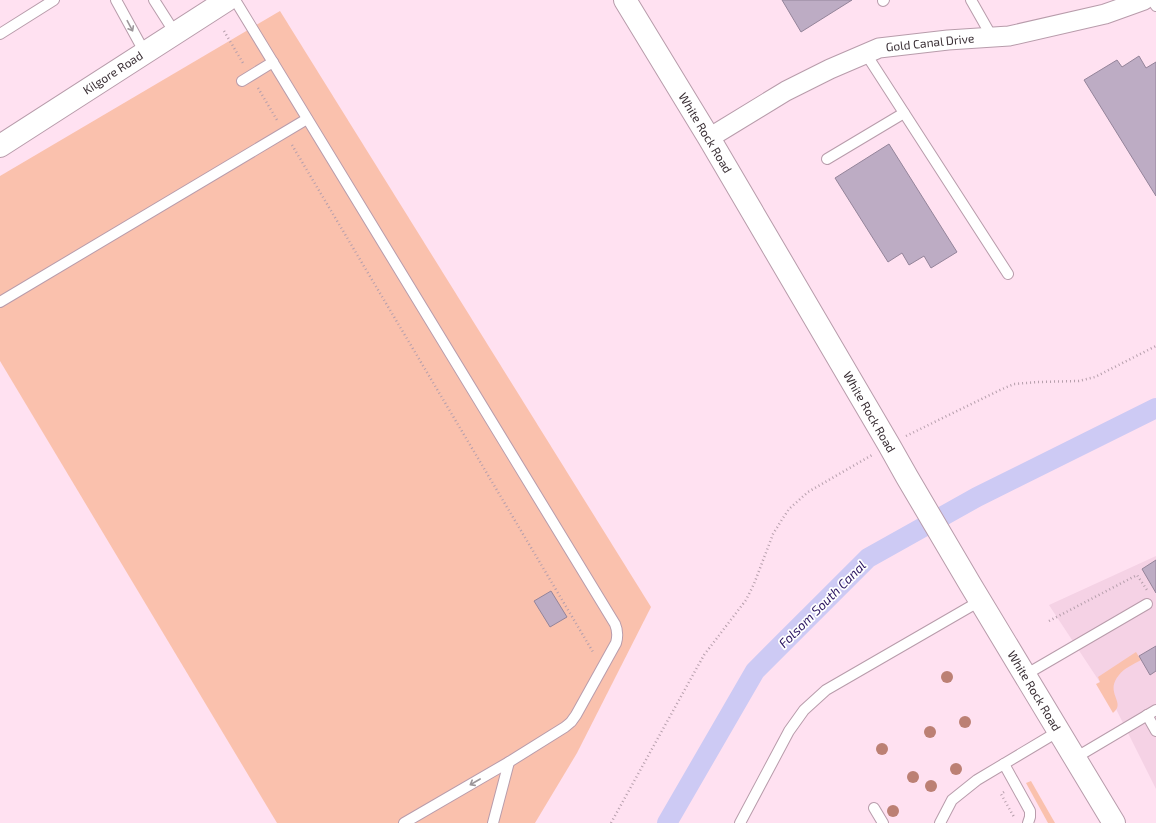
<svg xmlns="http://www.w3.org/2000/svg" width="1156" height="823" font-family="'Exo 2',sans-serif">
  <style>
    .built { fill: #f5d2e5 }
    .green { fill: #fac1ad }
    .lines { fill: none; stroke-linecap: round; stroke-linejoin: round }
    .canal { stroke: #cdcaf4; stroke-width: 20 }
    .building { fill: #bdacc4; stroke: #94849a }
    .lane-casing { stroke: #b89cab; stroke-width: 12 }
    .street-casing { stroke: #b89cab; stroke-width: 21 }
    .secondary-casing { stroke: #b89cab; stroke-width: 24 }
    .path { stroke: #b69fac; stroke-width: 2.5; stroke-dasharray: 1 3; stroke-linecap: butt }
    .lane { stroke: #fff; stroke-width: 10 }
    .street { stroke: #fff; stroke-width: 19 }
    .secondary { stroke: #fff; stroke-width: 22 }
    .tree { fill: #bc8074 }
    .oneway { stroke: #9c969a }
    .labels { text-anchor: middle; stroke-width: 3.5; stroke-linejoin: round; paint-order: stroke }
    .street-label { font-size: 12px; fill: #392e34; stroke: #fff }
    .water-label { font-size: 13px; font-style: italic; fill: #2b1662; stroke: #fff }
  </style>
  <rect width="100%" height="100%" fill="#ffe1f1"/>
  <!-- built -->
  <polygon class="built" points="1156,556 1156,789 1111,699 1049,605"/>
  <!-- green -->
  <g class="green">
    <polygon points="280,11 651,607 577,753 535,823 277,823 0,361 0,176"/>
    <path d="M1136,652L1141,660C1134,664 1124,668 1119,675C1106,690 1121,700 1117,708C1116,710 1114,712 1113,713L1096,684L1100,682L1098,677Z"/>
    <polygon points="1031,781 1055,823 1048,823 1026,783"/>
  </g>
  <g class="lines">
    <!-- canal -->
    <polyline class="canal" points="667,823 755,671 868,558 977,497 1156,408"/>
  </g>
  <!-- building -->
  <g class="building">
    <polygon points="782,0 852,0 801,32"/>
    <polygon points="1139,56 1146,68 1156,62 1156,196 1084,80 1117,60 1122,67"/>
    <polygon points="889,144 957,252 931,268 924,256 909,265 902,253 888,262 835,178"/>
    <polygon points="1156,560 1156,593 1142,569"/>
    <polygon points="551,591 567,617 550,627 534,601"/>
    <polygon points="1156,646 1156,671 1150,675 1139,656"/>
  </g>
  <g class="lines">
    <defs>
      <g id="lane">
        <polyline points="116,0 145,53"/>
        <polyline points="154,0 175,33"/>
        <path d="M235,0L615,624C618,631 618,636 616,643L576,715L571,722L565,727L509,762L404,823"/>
        <polyline points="971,0 992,37"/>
        <polyline points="1152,0 1156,6"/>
        <polyline points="883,1 884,0"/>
        <polyline points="0,34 54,0"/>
        <polyline points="866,54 1008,274"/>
        <polyline points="242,81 273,62"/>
        <polyline points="827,159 904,113"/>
        <polyline points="0,302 307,119"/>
        <polyline points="1025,675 1147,604"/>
        <polyline points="1147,715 1156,731"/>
        <polyline points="1075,758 1156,710"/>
        <polyline points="1004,764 1030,811 1030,817 1028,823"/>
        <polyline points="874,808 883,823"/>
        <polyline points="493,823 509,762"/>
        <polyline points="740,823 789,731 804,710 826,690 980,601"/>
        <polyline points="940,823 952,800 977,780 1059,731"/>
      </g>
      <polyline id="street" points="709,138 786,91 830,69 879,48 948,40 1009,36 1105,14 1144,0"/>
      <g id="secondary">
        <polyline points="625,0 709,138 889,445 907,477 970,584 1114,823"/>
        <polyline points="0,146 227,0"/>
      </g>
    </defs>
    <!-- lane casing -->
    <use href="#lane" class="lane-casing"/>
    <!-- street casing -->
    <use href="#street" class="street-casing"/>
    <!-- secondary casing -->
    <use href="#secondary" class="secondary-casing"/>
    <!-- path -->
    <g class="path">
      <polyline points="224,31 243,63"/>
      <polyline points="258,88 277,120"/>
      <polyline points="292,145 593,652"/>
      <polyline points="906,436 1000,390 1014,384 1038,382 1079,381 1095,377 1156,346"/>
      <polyline points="1049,621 1137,575 1147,590"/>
      <polyline points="1004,792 1001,794 1014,817"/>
      <polyline points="611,823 704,655 746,600 754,584 773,534 783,518 789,509 808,492 872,455"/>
    </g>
    <!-- lane -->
    <use href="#lane" class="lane"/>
    <!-- street -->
    <use href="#street" class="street"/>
    <!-- secondary -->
    <use href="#secondary" class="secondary"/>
  </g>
  <!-- trees -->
  <g class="tree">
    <circle cx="947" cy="677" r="6"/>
    <circle cx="965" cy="722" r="6"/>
    <circle cx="930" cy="732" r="6"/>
    <circle cx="882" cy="749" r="6"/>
    <circle cx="956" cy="769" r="6"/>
    <circle cx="913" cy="777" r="6"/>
    <circle cx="931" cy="786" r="6"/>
    <circle cx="893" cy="811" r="6"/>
  </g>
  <!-- one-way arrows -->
  <defs><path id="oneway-shaft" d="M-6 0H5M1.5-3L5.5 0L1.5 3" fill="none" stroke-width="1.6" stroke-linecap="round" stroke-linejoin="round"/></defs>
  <g class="oneway">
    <use href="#oneway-shaft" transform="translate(130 26) rotate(62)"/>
    <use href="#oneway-shaft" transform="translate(475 782) rotate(150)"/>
  </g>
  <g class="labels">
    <!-- street labels -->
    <g class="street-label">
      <text transform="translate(930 43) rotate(-6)" y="4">Gold Canal Drive</text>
      <text transform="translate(113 73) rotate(-33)" y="4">Kilgore Road</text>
      <text transform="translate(705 133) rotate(59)" y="4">White Rock Road</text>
      <text transform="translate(869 412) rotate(60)" y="4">White Rock Road</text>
      <text transform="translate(1034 691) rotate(59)" y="4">White Rock Road</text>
    </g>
    <!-- water labels -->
    <g class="water-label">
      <text transform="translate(822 604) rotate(-45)" y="5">Folsom South Canal</text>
    </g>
  </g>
</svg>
